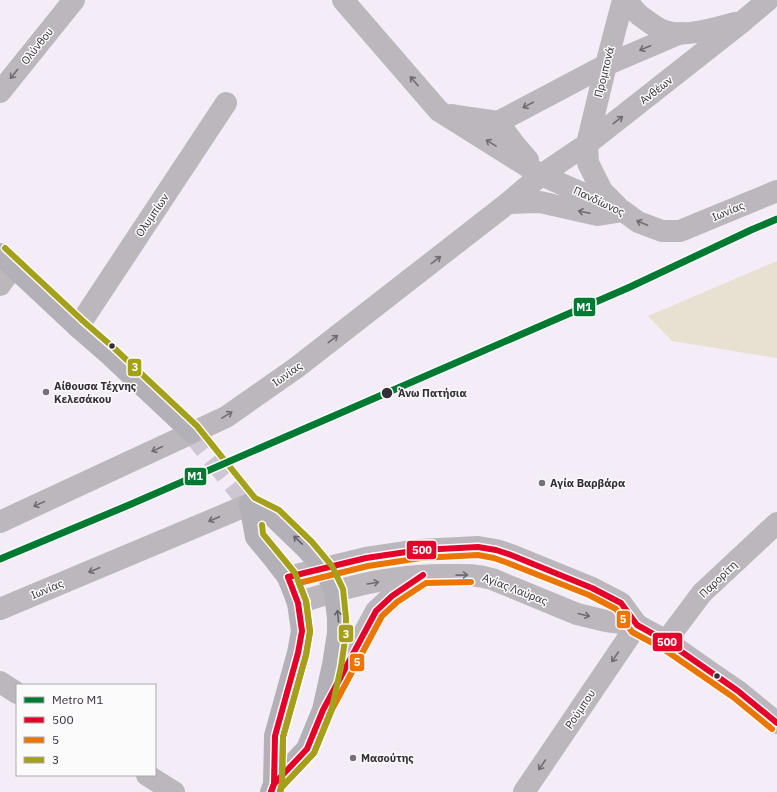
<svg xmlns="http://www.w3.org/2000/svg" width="777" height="792" font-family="'IBM Plex Sans',sans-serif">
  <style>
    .green { fill: #e8e1d1 }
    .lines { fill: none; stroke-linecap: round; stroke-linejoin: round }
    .major-tunnel { stroke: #cec6d2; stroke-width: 22; stroke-dasharray: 22 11; stroke-linecap: butt }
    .minor { stroke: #bbb7bc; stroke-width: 22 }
    .major { stroke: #b4b0b7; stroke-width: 22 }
    .bus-1-casing { stroke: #fbfbfb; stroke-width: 9 }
    .bus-2-casing { stroke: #fbfbfb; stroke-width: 9 }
    .bus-3-casing { stroke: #fbfbfb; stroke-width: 9 }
    .bus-1 { stroke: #e4002b; stroke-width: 6 }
    .bus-2 { stroke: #ea7600; stroke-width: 6 }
    .bus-3 { stroke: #a4a019; stroke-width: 6 }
    .metro-1-casing { stroke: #fbfbfb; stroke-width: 10 }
    .metro-1 { stroke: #007a33; stroke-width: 7 }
    .oneway { stroke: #716b73 }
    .oneway2 { stroke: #67616b }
    .bus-dot { fill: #342c38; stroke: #fbfbfb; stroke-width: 1.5 }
    .poi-dot { fill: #77707b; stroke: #fbfbfb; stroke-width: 1.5 }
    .labels { text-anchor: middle; stroke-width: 3; stroke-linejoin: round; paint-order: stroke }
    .street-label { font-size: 11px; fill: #342c38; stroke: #fbfbfb }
    .poi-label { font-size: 11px; font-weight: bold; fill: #342c38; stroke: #fbfbfb; text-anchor: start }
    .stop-label { font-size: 11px; font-weight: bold; fill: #342c38; stroke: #fbfbfb; text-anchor: start }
    .line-badge { stroke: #fbfbfb; stroke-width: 1.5 }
    .badge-label { font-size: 11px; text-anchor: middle; font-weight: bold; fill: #fff }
  </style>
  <rect width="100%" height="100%" fill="#f4edf8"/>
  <!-- green -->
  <polygon class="green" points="777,261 777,358 672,341 648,316"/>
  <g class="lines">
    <!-- major-tunnel -->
    <polyline class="major-tunnel" points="192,432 250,504"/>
    <!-- minor -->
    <g class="minor">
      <polyline points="343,0 439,111 541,175 623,211 638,222 662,231 680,231 777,191"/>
      <path d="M628,0C632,9 638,15 646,20C652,24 658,29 665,31C684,38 716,28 735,23"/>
      <polyline points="0,92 74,0"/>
      <polyline points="452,115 458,116 498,122 515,145 528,160"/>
      <polyline points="498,122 606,65 681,33"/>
      <polyline points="508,203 540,202 598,215 617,212"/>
      <polyline points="617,206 602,191 588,163 587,144 606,65 623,0"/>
      <polyline points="0,285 13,267"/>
      <polyline points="78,327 226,103"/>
      <polyline points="0,522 226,417 296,368 508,203 541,175 587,144 742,22 768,0"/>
      <polyline points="288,577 366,558 420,550 478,547 496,550 511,555 592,588 621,603 637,625"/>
      <path d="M298,603C310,599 322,595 334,592C369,581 410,575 446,575C463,575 475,574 492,579L577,614L606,621L637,625L666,641L710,672L738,691L777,723"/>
      <polyline points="0,609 250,504"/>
      <polyline points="666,641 702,593 777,523"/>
      <polyline points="0,682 17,693"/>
      <polyline points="328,700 376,611 392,596 418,579"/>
      <polyline points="147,775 174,792"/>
      <polyline points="524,792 637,625"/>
    </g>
    <!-- major -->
    <g class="major">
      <polyline points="0,254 78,327 109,354 192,432"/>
      <polyline points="250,504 273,516 306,548 325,569 335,591 338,619 338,633 333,665 323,710 307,749 274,784 271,792"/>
      <polyline points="250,504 256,537 275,560 288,577 298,603 302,631 298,653 275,736 274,784"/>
    </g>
    <defs>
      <g id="bus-1">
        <polyline points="288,577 366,558 420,550 478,547 496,550 511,555 592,588 621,603 637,625 666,641 738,691 777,723"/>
        <polyline points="271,792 274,784 307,749 323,710 376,611 392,596 423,575"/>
        <polyline points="271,792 274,784 275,736 298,653 302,631 298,603 288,577"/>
      </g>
      <g id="bus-2">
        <polyline points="280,792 281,788 314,753 330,713 382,616 397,602 426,583 471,582"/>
        <polyline points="280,792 282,784 283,737 306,655 310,632 306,601 299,583 368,566 421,558 478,555 494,558 508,563 589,595 616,609 632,632 662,648 733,697 772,729"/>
      </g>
      <g id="bus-3">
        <polyline points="5,248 83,321 114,348 197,426 255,498 279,510 312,542 332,566 343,589 346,618 346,633 341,667 331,712 314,753 281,788 280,792"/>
        <polyline points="262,525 263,534 295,573 306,601 310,631 306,655 283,737 282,784 280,792"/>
      </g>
    </defs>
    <!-- bus-1 casing -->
    <use href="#bus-1" class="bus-1-casing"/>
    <!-- bus-2 casing -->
    <use href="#bus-2" class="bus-2-casing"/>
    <!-- bus-3 casing -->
    <use href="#bus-3" class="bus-3-casing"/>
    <!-- bus-1 -->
    <use href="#bus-1" class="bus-1"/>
    <!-- bus-2 -->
    <use href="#bus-2" class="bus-2"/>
    <!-- bus-3 -->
    <use href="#bus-3" class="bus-3"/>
    <defs>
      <polyline id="metro-1" points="0,559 129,505 630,287 751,230 777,219"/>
    </defs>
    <!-- metro-1 casing -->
    <use href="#metro-1" class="metro-1-casing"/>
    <!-- metro-1 -->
    <use href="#metro-1" class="metro-1"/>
  </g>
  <!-- one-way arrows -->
  <defs><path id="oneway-shaft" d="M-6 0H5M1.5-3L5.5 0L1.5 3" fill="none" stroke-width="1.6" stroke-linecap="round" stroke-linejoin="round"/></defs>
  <g class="oneway">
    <use href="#oneway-shaft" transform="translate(645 48) rotate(157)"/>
    <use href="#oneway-shaft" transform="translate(14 74) rotate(129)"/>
    <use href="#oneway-shaft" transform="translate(414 81) rotate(-131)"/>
    <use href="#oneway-shaft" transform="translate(528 105) rotate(152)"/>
    <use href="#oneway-shaft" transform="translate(618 120) rotate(-38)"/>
    <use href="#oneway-shaft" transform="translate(491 143) rotate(-148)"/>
    <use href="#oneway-shaft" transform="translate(584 212) rotate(-168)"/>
    <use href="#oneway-shaft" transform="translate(642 223) rotate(-157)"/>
    <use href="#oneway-shaft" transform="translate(436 260) rotate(-38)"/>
    <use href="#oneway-shaft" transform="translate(333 339) rotate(-38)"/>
    <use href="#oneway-shaft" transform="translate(227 415) rotate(-31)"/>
    <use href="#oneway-shaft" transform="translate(157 449) rotate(155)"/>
    <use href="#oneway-shaft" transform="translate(39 504) rotate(155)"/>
    <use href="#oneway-shaft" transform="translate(214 519) rotate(157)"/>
    <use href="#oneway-shaft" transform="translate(94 570) rotate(157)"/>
    <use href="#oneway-shaft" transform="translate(462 575) rotate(-1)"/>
    <use href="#oneway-shaft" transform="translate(373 583) rotate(-9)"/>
    <use href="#oneway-shaft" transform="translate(584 615) rotate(14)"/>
    <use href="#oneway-shaft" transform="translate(615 657) rotate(124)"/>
    <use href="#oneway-shaft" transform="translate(542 765) rotate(124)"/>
  </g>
  <g class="oneway2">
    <use href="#oneway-shaft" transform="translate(298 540) rotate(-136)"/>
    <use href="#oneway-shaft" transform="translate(338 616) rotate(-95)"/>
  </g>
  <!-- markers -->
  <g class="bus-dot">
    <circle cx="112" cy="346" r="3.5"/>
    <circle cx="387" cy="393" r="6"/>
    <circle cx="717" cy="676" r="3.5"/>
  </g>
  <g class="poi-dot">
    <circle cx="46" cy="392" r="4"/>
    <circle cx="542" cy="483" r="4"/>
    <circle cx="353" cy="758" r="4"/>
  </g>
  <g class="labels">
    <!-- street labels -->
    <g class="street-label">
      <text transform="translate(37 46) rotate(-51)" y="4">Ολύνθου</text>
      <text transform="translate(604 72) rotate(-76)" y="4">Προμπονά</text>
      <text transform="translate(656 90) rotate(-38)" y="4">Ανθέων</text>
      <text transform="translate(599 201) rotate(25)" y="4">Πανδίωνος</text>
      <text transform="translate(728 211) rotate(-23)" y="4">Ιωνίας</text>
      <text transform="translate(152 215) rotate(-56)" y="4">Ολυμπίων</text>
      <text transform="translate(287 374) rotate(-36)" y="4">Ιωνίας</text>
      <text transform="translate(718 579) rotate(-44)" y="4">Παρορίτη</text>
      <text transform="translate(47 589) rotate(-23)" y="4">Ιωνίας</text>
      <text transform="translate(515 589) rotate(21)" y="4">Αγίας Λαύρας</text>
      <text transform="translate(580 709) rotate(-56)" y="4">Ρούμπου</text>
    </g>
    <!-- poi labels -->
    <g class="poi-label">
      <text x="54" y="390">Αίθουσα Τέχνης<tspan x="54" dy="13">Κελεσάκου</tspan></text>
      <text x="550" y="487">Αγία Βαρβάρα</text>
      <text x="361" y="762">Μασούτης</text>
    </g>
    <!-- stop labels -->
    <g class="stop-label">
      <text x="398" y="397">Άνω Πατήσια</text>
    </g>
  </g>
  <g class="line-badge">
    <rect x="573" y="297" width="23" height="20" rx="4" fill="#007a33"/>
    <rect x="127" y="358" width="15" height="19" rx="4" fill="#a4a019"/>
    <rect x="184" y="467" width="23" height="19" rx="4" fill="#007a33"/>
    <rect x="406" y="540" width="31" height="20" rx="4" fill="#e4002b"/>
    <rect x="616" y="610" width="15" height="19" rx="4" fill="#ea7600"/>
    <rect x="338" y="624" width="16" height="19" rx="4" fill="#a4a019"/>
    <rect x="652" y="632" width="31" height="20" rx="4" fill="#e4002b"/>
    <rect x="349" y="653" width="16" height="19" rx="4" fill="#ea7600"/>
  </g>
  <g class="badge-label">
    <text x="584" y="311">Μ1</text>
    <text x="135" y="371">3</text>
    <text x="195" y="480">Μ1</text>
    <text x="422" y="554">500</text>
    <text x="623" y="623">5</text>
    <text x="346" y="638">3</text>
    <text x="667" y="646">500</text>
    <text x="357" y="666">5</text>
  </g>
  <!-- legend -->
  <rect x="16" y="684" width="140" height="92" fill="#fbfbfb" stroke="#aba8ad"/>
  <rect x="24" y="697" width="20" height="6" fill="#007a33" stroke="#aba8ad"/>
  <text x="52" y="704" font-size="12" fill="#342c38">Metro Μ1</text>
  <rect x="24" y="717" width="20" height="6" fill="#e4002b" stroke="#aba8ad"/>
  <text x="52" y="724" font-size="12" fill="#342c38">500</text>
  <rect x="24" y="737" width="20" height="6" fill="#ea7600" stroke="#aba8ad"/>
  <text x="52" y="744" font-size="12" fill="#342c38">5</text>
  <rect x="24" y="757" width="20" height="6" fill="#a4a019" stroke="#aba8ad"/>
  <text x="52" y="764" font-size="12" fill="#342c38">3</text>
</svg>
